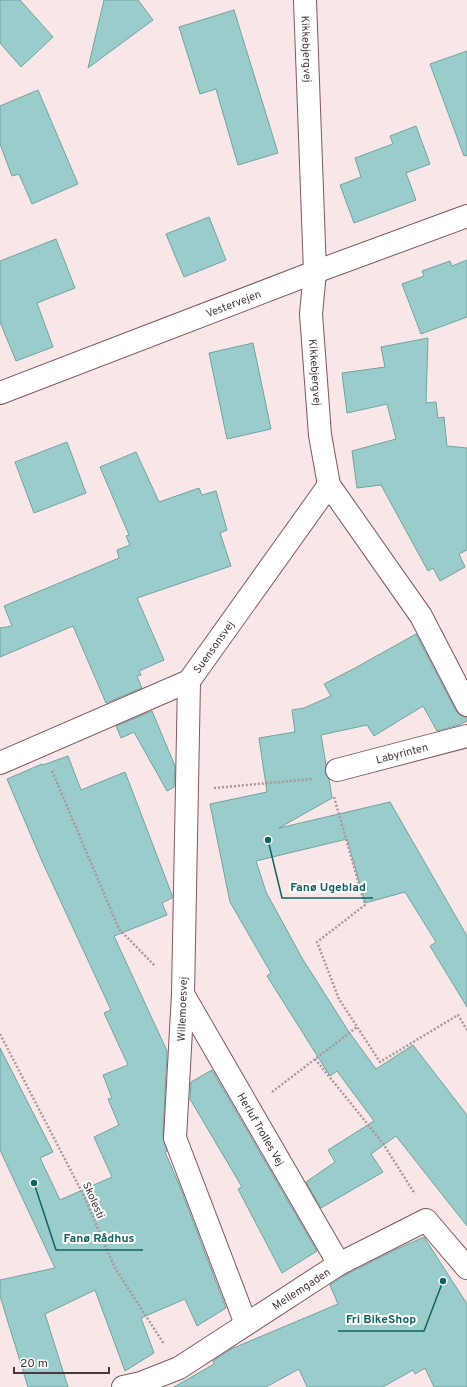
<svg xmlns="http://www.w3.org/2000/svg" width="467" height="1387" font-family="Overpass,sans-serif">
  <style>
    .building { fill: #99cccb; stroke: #71a3a2 }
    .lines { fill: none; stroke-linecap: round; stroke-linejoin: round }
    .minor-casing { stroke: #80585a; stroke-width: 24 }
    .tertiary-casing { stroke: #80585a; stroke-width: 24 }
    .path { stroke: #ab9899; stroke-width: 2.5; stroke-dasharray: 2 2; stroke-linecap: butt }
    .minor { stroke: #fff; stroke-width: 22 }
    .tertiary { stroke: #fff; stroke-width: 22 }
    .labels { text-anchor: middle; stroke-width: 4; stroke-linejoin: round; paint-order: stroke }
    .street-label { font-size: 11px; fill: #4a3739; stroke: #fff }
    .leader { fill: none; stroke: #126262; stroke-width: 1.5 }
    .callout-dot { fill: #126262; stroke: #fff; stroke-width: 1.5 }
    .callout-label { font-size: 12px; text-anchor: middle; font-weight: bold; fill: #126262; stroke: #fff; stroke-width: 4; stroke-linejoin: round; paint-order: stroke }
  </style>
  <rect width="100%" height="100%" fill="#f9e6e7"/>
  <!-- building -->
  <g class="building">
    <polygon points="0,0 20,0 53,37 21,67 0,43"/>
    <polygon points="104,0 138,0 153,20 88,68"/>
    <polygon points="234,10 278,153 238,165 216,89 200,94 179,27"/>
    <polygon points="467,51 467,155 464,156 430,64"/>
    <polygon points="38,90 78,184 32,204 19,174 12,176 0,144 0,106"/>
    <polygon points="416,126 430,164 406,173 416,200 354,223 340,185 361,177 355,158 393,144 390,136"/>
    <polygon points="209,217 226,260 184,277 166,234"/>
    <polygon points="56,239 75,288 37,303 53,347 16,361 0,322 0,261"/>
    <polygon points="467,260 467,317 421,334 402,284 424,276 422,271 450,261 452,266"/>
    <polygon points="428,338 426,403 436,402 438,418 444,417 447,446 467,448 467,550 459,554 465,567 440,581 433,568 428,571 381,485 357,488 352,451 396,439 387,404 347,413 342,373 385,367 381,347"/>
    <polygon points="253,343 271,429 227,439 209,353"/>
    <polygon points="67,442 86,493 34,513 15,462"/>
    <polygon points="136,452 159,502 199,488 202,495 216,491 227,530 220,533 231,566 137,598 164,660 139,671 141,675 137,676 142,688 106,703 73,626 0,657 0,628 12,626 4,606 119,558 117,550 130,545 126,536 129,535 100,467"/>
    <polygon points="416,634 456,711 461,716 467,717 467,721 459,725 437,731 423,706 374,736 367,725 321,735 326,765 325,773 329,779 332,798 279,828 390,802 467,936 467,1007 430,946 436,942 405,892 365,903 347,839 256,861 266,892 302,958 349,1032 376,1069 413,1045 467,1115 467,1226 396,1136 371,1154 383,1172 321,1208 306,1182 335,1162 328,1150 374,1121 337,1071 330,1076 267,976 271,973 230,902 210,804 267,792 259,738 295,732 292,710 304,708 331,696 324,684 355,668"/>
    <polygon points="152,711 175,766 174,787 167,791 134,732 121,738 116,726"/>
    <polygon points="68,756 81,790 125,772 172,895 172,898 162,903 167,915 114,936 167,1051 163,1137 167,1151 165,1152 180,1187 226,1308 197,1326 185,1299 141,1318 154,1353 125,1371 95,1290 45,1314 68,1387 28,1387 0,1296 0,1280 55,1268 0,1150 0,1048 53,1152 40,1158 60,1200 112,1177 94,1137 119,1125 108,1099 112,1098 103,1075 128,1065 104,1013 111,1010 41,859 7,779 42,764 43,765"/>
    <polygon points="212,1070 317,1251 282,1273 238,1189 242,1187 190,1099 191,1082"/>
    <polygon points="424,1237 467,1304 467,1387 434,1387 425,1368 415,1374 413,1370 383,1387 307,1387 299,1369 266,1387 174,1387 214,1364 213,1361 231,1349 338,1304 330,1285 345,1275 397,1249"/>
  </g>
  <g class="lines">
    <defs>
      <g id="minor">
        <path id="s1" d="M305,0L315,272L311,314L320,435L329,485L421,616L467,705"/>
        <polyline points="189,681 183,994 175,1138 246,1324"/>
        <path id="s2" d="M0,763L189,681L329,485"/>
        <path id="s3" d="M337,770L467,736"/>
        <path id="s4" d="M183,994L339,1264"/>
        <path id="s5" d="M123,1387L141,1383L179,1368L339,1264L426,1220L467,1268"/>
      </g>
      <g id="tertiary">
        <path id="s6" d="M0,393L315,272L467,216"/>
      </g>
    </defs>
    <!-- minor casing -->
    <use href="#minor" class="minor-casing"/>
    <!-- tertiary casing -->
    <use href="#tertiary" class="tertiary-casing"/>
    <!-- path -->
    <g class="path">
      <polyline points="52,771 119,929 155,966"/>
      <polyline points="214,788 312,779"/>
      <polyline points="334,797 365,905 317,942 339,999 380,1062 458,1015 467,1030"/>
      <polyline points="0,1034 83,1194 115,1268 164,1344"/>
      <polyline points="315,1059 382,1142 415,1194"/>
      <polyline points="272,1092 357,1027"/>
    </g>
    <!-- minor -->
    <use href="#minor" class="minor"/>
    <!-- tertiary -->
    <use href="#tertiary" class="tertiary"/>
  </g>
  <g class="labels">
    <!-- street labels -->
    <g class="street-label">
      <text dy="4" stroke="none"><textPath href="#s1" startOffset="49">Kikkebjergvej</textPath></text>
      <text dy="4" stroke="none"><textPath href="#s6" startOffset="250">Vestervejen</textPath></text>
      <text dy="4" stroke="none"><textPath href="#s1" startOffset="373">Kikkebjergvej</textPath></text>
      <text dy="4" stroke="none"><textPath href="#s2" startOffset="248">Suensonsvej</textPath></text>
      <text dy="4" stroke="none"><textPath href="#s3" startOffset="67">Labyrinten</textPath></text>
      <text transform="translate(182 1009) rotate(-88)" y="4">Willemoesvej</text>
      <text dy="4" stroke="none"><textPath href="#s4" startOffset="156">Herluf Trolles Vej</textPath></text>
      <text transform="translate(94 1200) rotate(66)" y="4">Skolesti</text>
      <text dy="4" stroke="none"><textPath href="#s5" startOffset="205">Mellemgaden</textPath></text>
    </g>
  </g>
  <!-- callouts -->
  <path class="leader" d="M268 840L282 898H373M34 1183L56 1250H143M443 1281L424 1331H338"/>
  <g class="callout-dot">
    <circle cx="268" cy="840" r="4"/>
    <circle cx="34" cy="1183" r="4"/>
    <circle cx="443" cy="1281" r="4"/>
  </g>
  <g class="callout-label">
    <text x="328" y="891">Fanø Ugeblad</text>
    <text x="99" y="1242">Fanø Rådhus</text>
    <text x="381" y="1323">Fri BikeShop</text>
  </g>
  <!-- scale -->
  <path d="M14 1367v6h95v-6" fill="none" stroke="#4a3739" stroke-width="2"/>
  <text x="20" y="1367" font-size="12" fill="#4a3739" stroke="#ffffff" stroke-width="3" paint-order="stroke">20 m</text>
</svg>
